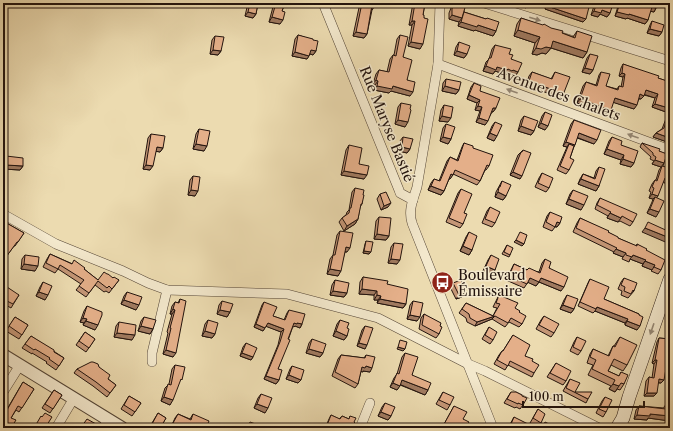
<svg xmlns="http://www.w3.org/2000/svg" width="673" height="431" font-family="'Libre Caslon Text',serif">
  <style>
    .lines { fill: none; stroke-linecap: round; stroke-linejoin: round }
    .minor-casing { stroke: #544536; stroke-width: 10 }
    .tertiary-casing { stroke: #544536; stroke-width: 14 }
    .secondary-casing { stroke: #22130d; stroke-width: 14 }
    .minor { stroke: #f3e8cc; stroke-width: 9 }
    .tertiary { stroke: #f3e8cc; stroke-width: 12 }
    .secondary { stroke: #f3e8cc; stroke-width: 13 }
    .wall { fill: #c49676; stroke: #22130d }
    .shaded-wall { fill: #a07a60; stroke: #22130d }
    .building { fill: #e4af89; stroke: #22130d }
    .oneway { fill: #958876 }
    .labels { text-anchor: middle; stroke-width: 3; stroke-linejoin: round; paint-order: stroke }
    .street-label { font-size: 14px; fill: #22130d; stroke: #f3e8cc }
    .poi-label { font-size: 14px; fill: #22130d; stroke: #f3e8cc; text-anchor: start }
  </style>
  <rect width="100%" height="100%" fill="#ecdbb0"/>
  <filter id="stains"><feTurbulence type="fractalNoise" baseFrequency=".005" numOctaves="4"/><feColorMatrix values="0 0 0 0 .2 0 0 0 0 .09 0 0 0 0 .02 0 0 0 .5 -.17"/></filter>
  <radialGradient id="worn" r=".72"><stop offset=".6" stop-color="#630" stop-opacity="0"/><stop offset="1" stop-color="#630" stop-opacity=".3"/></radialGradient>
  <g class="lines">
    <defs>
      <g id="minor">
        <polyline points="323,3 399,190 400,193 413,200"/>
        <path d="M440,3L438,64L417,187C413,200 408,210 412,223L493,428"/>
        <polyline points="484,3 670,61"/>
        <polyline points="438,64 670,150"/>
        <polyline points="3,214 56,244 123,271 148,283 167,290 287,294 378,318 466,363 485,371 599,428"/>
        <polyline points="152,362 152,353 167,290"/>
        <polyline points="3,392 20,365"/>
        <polyline points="56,428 74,398"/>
        <polyline points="103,428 108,420"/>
        <polyline points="360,428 370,403"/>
      </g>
      <polyline id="tertiary" points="3,355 122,428"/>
      <polyline id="secondary" points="617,428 623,418 629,397 670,279"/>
    </defs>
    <!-- minor casing -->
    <use href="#minor" class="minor-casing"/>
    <!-- tertiary casing -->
    <use href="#tertiary" class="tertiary-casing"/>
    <!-- secondary casing -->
    <use href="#secondary" class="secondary-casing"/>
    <!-- minor -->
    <use href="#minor" class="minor"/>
    <!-- tertiary -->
    <use href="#tertiary" class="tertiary"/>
    <!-- secondary -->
    <use href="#secondary" class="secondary"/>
  </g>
  <!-- wall -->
  <g class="wall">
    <polygon points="248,3 258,3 256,14 253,18 245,16"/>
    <polygon points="274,3 285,3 282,11 280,24 269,22"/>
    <polygon points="360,3 376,3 372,10 367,34 364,38 353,36"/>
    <polygon points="413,3 425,3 423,15 424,18 420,49 408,46 412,25 409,25"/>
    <polygon points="453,3 464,3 464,12 486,19 487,18 496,31 493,36 475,30 474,31 458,26 459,22 449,19 449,13"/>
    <polygon points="547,3 556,3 566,6 568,3 575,3 583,22 545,9"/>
    <polygon points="595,3 609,3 610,13 607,17 600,14 598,17 591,15"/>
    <polygon points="619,3 658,3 656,8 654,12 650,11 648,20 645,24 627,18 626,19 615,16"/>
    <polygon points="669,8 670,24 666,24 666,13"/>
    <polygon points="521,18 573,37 577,31 587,52 583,58 551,48 546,54 542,53 537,55 532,54 535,43 514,36 517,24"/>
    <polygon points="652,21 662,32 659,36 647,33 650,25"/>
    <polygon points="298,35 313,40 316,51 313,55 310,54 307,59 292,56 295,39"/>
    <polygon points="400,35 403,57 410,96 391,91 389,93 374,90 375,85 373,84 376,74 379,70 387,72 390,59 393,55 394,55 397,39"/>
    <polygon points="215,36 221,51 218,55 210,54 212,40"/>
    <polygon points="459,42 467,54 464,58 454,55 456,47"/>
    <polygon points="495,45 509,54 518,72 515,76 510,74 509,75 505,74 504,74 495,71 493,74 483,71 486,62 489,59 492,49"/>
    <polygon points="590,54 593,70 590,74 582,72 587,58"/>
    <polygon points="623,64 658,78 669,82 670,81 670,106 666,112 652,107 655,98 644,95 641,99 639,99 634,109 613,102 608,114 597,111 597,110 577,103 583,86 586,82 596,85 599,75 601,72 606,86 617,89 619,86 621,87 623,77 619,76 621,68"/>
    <polygon points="532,72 551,79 555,72 563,95 560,99 553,97 553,95 526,85 529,76"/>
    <polygon points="446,79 459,90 456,94 442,91 443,83"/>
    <polygon points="474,83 480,91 496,108 493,112 492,112 485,125 476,122 480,111 475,110 477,103 467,99 471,87"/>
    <polygon points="401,103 405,127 395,124 398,107"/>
    <polygon points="444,105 448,122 439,121 441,110"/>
    <polygon points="545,112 545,130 538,127 542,116"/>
    <polygon points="669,112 670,112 670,143 653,137 656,133 662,129 667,116"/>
    <polygon points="524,116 534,131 531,135 518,131 521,120"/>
    <polygon points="574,120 594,144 577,138 570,158 569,170 566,174 557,170 567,147 563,146 571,124"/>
    <polygon points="495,122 494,141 487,138 492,126"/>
    <polygon points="446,124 451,139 448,144 440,141 443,128"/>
    <polygon points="199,129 204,151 193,149 196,134"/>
    <polygon points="151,134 163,148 160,152 156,151 150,170 143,169 148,138"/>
    <polygon points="403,137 410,149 407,153 399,151 400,141"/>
    <polygon points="612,137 621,145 634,163 631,167 620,164 621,160 604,154 609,141"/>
    <polygon points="464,143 473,148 489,166 486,170 485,170 480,181 477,185 453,174 450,179 449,179 444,191 441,195 428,190 431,183 434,179 439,181 447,161 450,157 457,160 462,147"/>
    <polygon points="642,143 659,151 664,163 663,166 668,179 665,183 663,182 656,198 656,217 647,213 652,202 653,199 649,198 651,192 649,191 652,184 655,180 656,180 659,170 661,167 652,164 654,161 650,159 651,157 640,147"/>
    <polygon points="349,145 359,164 364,179 341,175 346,150"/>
    <polygon points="523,150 520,179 510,175 518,155"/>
    <polygon points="6,156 23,166 20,170 3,169 3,161"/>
    <polygon points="599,167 599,186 596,191 578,184 580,179 583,174 594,178 596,171"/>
    <polygon points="542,173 549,188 546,192 535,187 539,178"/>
    <polygon points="193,176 195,196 188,195 190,180"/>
    <polygon points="502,181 506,196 503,200 495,197 496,192"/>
    <polygon points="355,188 363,195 362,204 360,207 358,219 355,224 344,231 339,222 342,218 346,215 347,212 349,210 352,192"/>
    <polygon points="461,189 464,213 463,224 460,228 446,222 458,193"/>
    <polygon points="573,190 581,210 566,204 570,194"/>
    <polygon points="380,194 388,207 381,210 377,199"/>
    <polygon points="600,198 633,222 630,226 620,221 618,222 607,218 608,216 595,209 597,203"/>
    <polygon points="490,207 495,223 492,227 482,223 487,211"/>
    <polygon points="550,212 560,223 557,227 555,227 552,231 543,227 547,216"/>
    <polygon points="379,217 389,236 386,240 374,239 376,221"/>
    <polygon points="580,218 608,232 618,238 636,246 637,244 646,250 661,270 658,274 651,271 652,270 642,266 643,264 630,259 629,262 622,259 623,257 613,253 614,252 573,232 577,223"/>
    <polygon points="3,221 24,233 15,246 14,246 3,261"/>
    <polygon points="340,231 347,252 345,252 338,276 327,274 330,259 333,255 337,235"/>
    <polygon points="469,232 472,250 469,255 460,251 466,237"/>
    <polygon points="366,241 369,254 363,253 365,244"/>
    <polygon points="394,243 397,264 388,263 391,247"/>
    <polygon points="507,245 510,255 509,257 502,254"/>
    <polygon points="50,254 84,269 98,280 113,278 119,280 109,293 106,291 104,292 95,285 86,297 76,290 81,284 58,269 55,273 43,267 47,259"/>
    <polygon points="25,255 35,271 21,269 22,259"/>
    <polygon points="491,255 495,270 492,274 483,271 488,260"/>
    <polygon points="545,259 561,291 539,282 536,286 528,282 524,288 506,280 514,264 527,270 539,272 542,263"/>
    <polygon points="363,277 387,284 406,304 403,308 377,303 378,300 374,300 374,295 359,294 360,282"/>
    <polygon points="624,278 634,291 628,298 621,295 622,291 618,289 621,282"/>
    <polygon points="590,279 604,299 639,314 637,330 625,325 625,323 595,311 593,313 578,306 588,283"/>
    <polygon points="335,280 347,293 344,297 330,295 332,285"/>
    <polygon points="43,282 45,300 36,296 40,287"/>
    <polygon points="453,283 465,291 464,291 465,293 462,297 456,299 450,287"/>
    <polygon points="127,292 136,310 121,304 124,296"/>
    <polygon points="3,293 19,295 11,308 4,304"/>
    <polygon points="499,295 519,312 522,324 519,327 509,322 505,327 492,319 475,326 467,322 466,318 459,313 466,303 493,316 497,308 493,307"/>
    <polygon points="567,295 574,309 571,313 560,309 564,300"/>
    <polygon points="180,299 173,357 163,354 168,333 167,332 172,314 170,314 172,306 175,302 178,303"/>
    <polygon points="222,301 230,312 227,317 217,314 219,305"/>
    <polygon points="413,301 417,321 407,319 410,305"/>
    <polygon points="264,302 273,316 284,320 287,313 289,310 302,324 300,328 295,326 294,327 293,326 278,369 279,380 276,384 264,379 278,345 281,332 266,326 263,331 254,327 262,305"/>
    <polygon points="87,306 95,330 83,325 84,323 80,322 84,311"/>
    <polygon points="424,314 440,326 439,334 436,338 419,329 421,318"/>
    <polygon points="544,316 554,333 551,337 536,329 541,320"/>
    <polygon points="15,317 28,325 19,339 6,331"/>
    <polygon points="144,317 153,329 150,334 138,331 141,321"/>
    <polygon points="208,320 215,334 212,338 202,336 205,324"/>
    <polygon points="340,320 347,328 347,336 344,340 333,336 337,324"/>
    <polygon points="119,322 132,340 114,337 116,326"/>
    <polygon points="365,326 365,349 357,346 362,330"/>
    <polygon points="489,327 493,340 490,344 482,339"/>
    <polygon points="85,332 95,339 86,352 76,345"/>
    <polygon points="513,335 525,356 532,361 534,373 532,377 508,365 505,370 494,364 499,355 502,351 503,351"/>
    <polygon points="31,336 64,358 56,370 46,363 47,362 32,353 32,354 22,348"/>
    <polygon points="577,337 581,351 578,355 570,351 574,342"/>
    <polygon points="620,337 627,365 623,371 611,365 608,371 619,376 621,372 624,384 620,390 617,389 615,392 609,389 611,386 588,375 593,365 587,363 590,354 593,349 608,356 613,346 614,346"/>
    <polygon points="659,338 670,339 670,367 666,367 661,383 658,383 654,396 644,396 646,381 649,377 652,378 654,364 652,363 657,342"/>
    <polygon points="312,339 323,353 320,357 306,353 309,343"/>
    <polygon points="246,343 253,357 251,360 240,356 243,347"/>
    <polygon points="405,353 412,375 428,390 425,395 400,385 397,390 390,387 394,378 397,374 402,357"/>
    <polygon points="341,355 364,358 366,355 370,372 363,371 363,372 361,371 358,384 355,388 332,376 338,359"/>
    <polygon points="556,363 566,381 563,385 547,377"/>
    <polygon points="175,365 170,405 161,401 165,388 169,384 172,369"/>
    <polygon points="292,366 301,380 298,383 286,379 290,369"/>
    <polygon points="99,367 108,379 116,385 107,397 93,386 74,373 77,369"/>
    <polygon points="570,379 575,392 588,399 586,403 563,391"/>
    <polygon points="23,382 34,389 19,412 16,410 11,418 3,428 3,416"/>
    <polygon points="54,390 62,395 50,413 42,408"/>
    <polygon points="443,392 450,405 447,410 436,404"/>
    <polygon points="511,392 523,405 520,409 516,407 515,408 504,403"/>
    <polygon points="261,394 265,413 254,408 258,398"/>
    <polygon points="129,396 141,403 132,416 121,409"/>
    <polygon points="605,397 606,412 603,417 596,413 602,401"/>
    <polygon points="385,403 391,416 388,420 378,416 382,407"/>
    <polygon points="667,403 670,421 648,418 647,420 634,419 636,410 639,406 664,408 664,407"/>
    <polygon points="454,406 467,425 472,428 442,428"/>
    <polygon points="538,409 541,423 538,427 530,423"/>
    <polygon points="158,413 166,418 160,428 149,428"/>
    <polygon points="178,414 190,419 193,414 206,428 172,428 171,427 175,418"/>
    <polygon points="331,415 339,419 342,416 349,419 350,416 354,422 353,428 325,428 329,419"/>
    <polygon points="514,417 526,428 508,428"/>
  </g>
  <!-- shaded-wall -->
  <g class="shaded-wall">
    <polygon points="515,3 529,3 526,8 515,4"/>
    <polygon points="372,5 375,5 372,10 369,9"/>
    <polygon points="547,6 586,19 583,22 545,9"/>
    <polygon points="652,7 656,8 654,12 649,11"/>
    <polygon points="602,10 610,13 607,17 600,14 598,17 591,15 594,11"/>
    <polygon points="248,12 256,14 253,18 245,16"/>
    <polygon points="617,12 629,14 648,20 645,24 627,18 626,19 615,16"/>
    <polygon points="452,15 462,18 459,22 449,19"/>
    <polygon points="272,17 283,20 280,24 269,22"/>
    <polygon points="669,20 670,20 670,24 666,24"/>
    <polygon points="412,21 415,21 412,25 409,25"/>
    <polygon points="461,22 478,25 496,31 493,36 475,30 474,31 458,26"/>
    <polygon points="650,29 662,32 659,36 647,33"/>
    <polygon points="518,30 540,37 535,43 514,36"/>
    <polygon points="356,32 367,34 364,38 353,36"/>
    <polygon points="553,41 587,52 583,58 548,47"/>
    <polygon points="411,42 423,44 420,49 408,46"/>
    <polygon points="546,47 551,48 546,54 542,53 537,55 532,54 536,48"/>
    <polygon points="213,50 221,51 218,55 210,54"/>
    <polygon points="311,50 316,51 313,55 308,53"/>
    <polygon points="457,51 467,54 464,58 454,55"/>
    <polygon points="295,52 309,56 307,59 292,56"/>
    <polygon points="486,66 497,67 513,70 518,72 515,76 510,74 509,75 505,74 504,74 495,71 493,74 483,71"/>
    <polygon points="585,68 593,70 590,74 582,72"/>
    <polygon points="622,73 625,74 623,77 619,76"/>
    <polygon points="376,80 378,81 375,85 373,84"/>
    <polygon points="529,81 556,91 553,95 526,85"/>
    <polygon points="377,86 393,86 413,92 410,96 391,91 389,93 374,90"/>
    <polygon points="445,86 459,90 456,94 442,91"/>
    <polygon points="646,90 658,94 655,98 643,94"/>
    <polygon points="556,92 563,95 560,99 553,97"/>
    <polygon points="640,94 644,96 641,99 638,98"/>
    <polygon points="469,95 480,100 477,103 467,99"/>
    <polygon points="615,98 637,105 634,109 612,102"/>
    <polygon points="580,99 600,106 597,110 577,103"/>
    <polygon points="655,104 669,108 666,112 652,107"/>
    <polygon points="478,106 482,107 480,111 475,110"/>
    <polygon points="600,107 611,110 608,114 597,111"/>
    <polygon points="493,108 496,108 493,112 491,111"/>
    <polygon points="442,116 451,118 448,122 439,121"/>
    <polygon points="479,118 488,121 485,125 476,122"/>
    <polygon points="398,120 408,122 405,127 395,124"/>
    <polygon points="541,123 548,126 545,130 538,127"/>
    <polygon points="521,126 534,131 531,135 518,131"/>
    <polygon points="490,133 497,136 494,141 487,138"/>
    <polygon points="579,133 597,140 594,144 576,137"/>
    <polygon points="656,133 670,138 670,143 653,137"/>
    <polygon points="443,137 451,139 448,144 440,141"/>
    <polygon points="566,142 575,145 572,149 569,144 567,147 563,146"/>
    <polygon points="196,144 207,146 204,151 193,149"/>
    <polygon points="157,147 163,148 160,152 154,151"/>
    <polygon points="402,147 410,149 407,153 399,151"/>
    <polygon points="607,149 624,155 621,160 604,154"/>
    <polygon points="623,159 634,163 631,167 620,164"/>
    <polygon points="655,160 664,163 661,167 652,164"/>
    <polygon points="6,165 23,166 20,170 3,169"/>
    <polygon points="146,165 153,166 150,170 143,169"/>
    <polygon points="344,171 367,175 364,179 341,175"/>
    <polygon points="513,172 522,176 520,179 510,175"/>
    <polygon points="451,174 453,175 450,179 448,178"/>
    <polygon points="665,178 668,179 665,183 662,182"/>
    <polygon points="581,179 599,186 596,191 578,184"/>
    <polygon points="431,186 444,191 441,195 428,190"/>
    <polygon points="191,190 198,191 195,196 188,195"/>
    <polygon points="498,192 506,196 503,200 495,197"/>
    <polygon points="652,194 658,196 655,200 655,197 653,199 649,198"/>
    <polygon points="569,199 584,205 581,210 566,204"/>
    <polygon points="391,203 388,207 381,210 384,206"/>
    <polygon points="650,209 659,212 656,217 647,213"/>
    <polygon points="610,213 621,218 618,222 607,218"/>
    <polygon points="358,219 355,224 344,231 347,226"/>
    <polygon points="557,222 560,223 557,227 554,226"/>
    <polygon points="645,228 670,238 670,244 642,232"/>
    <polygon points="377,234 389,236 386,240 374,239"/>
    <polygon points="516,240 524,244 522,246 514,242"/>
    <polygon points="463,246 472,250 469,255 460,251"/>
    <polygon points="346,247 350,248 347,252 343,251"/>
    <polygon points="616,249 626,253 623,257 613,253"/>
    <polygon points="364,251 371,252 369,254 363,253"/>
    <polygon points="633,255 646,260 643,264 630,259"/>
    <polygon points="391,259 400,260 397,264 388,263"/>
    <polygon points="645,261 655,265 652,270 642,266"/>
    <polygon points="24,264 38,266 35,271 21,269"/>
    <polygon points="486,266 495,270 492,274 483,271"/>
    <polygon points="330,269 341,271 338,276 327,274"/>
    <polygon points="530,278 541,278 564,287 561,291 539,282 536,286 527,282"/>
    <polygon points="362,289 377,291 374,295 359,294"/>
    <polygon points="333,291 347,293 344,297 330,295"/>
    <polygon points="465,291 463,294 465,293 462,297 456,299 459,295"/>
    <polygon points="39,292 48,295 45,300 36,296"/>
    <polygon points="377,295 381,296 378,300 374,300"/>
    <polygon points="380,299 406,304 403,308 377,303"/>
    <polygon points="124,300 139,305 136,310 121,304"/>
    <polygon points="563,305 574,309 571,313 560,309"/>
    <polygon points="597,307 628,319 625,323 595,311"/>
    <polygon points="173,309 175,310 172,314 170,314"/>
    <polygon points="220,310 230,312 227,317 217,314"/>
    <polygon points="410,315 420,317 417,321 407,319"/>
    <polygon points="495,316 492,319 475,326 477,322"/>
    <polygon points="83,318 87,319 84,323 80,322"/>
    <polygon points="86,321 98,325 95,330 83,325"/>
    <polygon points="627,321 640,326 637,330 625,325"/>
    <polygon points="268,323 284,329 281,332 265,326"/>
    <polygon points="294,323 297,323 302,324 300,328 295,326 294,327 291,326"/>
    <polygon points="256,324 265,328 263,331 254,327"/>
    <polygon points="141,326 153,329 150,334 138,331"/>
    <polygon points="205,331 215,334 212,338 202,336"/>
    <polygon points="336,331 347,336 344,340 333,336"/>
    <polygon points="117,333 135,335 132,340 114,337"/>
    <polygon points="359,343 367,345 365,349 357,346"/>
    <polygon points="398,347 405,349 403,351 397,349"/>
    <polygon points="309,349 323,353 320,357 306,353"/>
    <polygon points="166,350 176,353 173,357 163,354"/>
    <polygon points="242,353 253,357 251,360 240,356"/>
    <polygon points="655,360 657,360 654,364 652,363"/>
    <polygon points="667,363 670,363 670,367 664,366"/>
    <polygon points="366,366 372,368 370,372 363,371 363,372 359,371 362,367"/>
    <polygon points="289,375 301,380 298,383 286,379"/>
    <polygon points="266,376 279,380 276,384 264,379"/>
    <polygon points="659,379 664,380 661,383 656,382"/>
    <polygon points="402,380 428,390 425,395 399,384"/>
    <polygon points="393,383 400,386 397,390 390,387"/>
    <polygon points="613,384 619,386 615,392 609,389"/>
    <polygon points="647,393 657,393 654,396 644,396"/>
    <polygon points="164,397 173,400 170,405 161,401"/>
    <polygon points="257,404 268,408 265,413 254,408"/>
    <polygon points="381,412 391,416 388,420 378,416"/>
    <polygon points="650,414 670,416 670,421 648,418 647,420 634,419 637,415"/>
  </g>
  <!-- building -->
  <g class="building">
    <polygon points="250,3 258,3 256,14 248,12"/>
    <polygon points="276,3 285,3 282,11 285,12 283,20 272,17"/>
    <polygon points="362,3 376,3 375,5 372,5 367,34 356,32"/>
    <polygon points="415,3 425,3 423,15 424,15 424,18 428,19 423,44 411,42 415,21 412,21"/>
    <polygon points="454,3 464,3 466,4 462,18 452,15 452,9"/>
    <polygon points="548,3 556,3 567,6 568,3 575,3 589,7 586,19 547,6"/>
    <polygon points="597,3 609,3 613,4 610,13 602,10 601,13 594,11"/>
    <polygon points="620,3 658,3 656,8 652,7 648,20 629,14 629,15 617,12"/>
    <rect x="669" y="8" width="1" height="12"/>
    <polygon points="464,12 486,19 487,18 499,22 496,31 478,25 477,27 461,22"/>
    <polygon points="521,18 543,25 544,24 551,28 563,31 562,33 575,38 577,31 592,36 587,52 553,41 551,48 546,47 541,49 536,48 540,37 518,30"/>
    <polygon points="652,21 664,25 662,32 650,29"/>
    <polygon points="298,35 313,39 313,40 318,41 316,51 311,50 309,56 295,52"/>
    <polygon points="400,35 408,37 403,57 412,60 407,80 415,82 413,92 393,86 392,89 377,86 378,81 376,80 379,70 389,72 393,55 396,56"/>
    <polygon points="215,36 224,37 221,51 213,50"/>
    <polygon points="459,42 470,46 467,54 457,51"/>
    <polygon points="495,45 511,49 509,54 513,55 511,59 522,63 518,72 513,70 512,71 508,69 507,70 497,67 496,70 486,66 489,58 491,58"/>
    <polygon points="590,54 598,56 593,70 585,68"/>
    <polygon points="623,64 659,76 658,78 670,82 670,106 669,108 655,104 658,94 646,90 644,96 640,94 637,105 615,98 611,110 600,107 600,106 580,99 586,82 597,86 601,72 610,74 606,86 618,90 619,86 623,87 625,74 622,73"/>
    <polygon points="532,72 552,79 555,72 570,77 563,95 556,92 556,91 529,81"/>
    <polygon points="446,79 461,82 459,90 445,86"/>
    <polygon points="474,83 481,86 480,91 500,98 496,108 493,108 488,121 479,118 482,107 478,106 480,100 469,95"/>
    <polygon points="401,103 411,105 410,109 411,110 408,122 398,120"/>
    <polygon points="444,105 453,107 451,118 442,116"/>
    <polygon points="545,112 552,115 548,126 541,123"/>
    <polygon points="669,112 670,112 670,138 656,133 664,128"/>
    <polygon points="524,116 538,121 534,131 521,126"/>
    <polygon points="574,120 601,130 597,140 579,133 575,145 566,142"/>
    <polygon points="495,122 502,125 497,136 490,133"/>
    <polygon points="446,124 455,127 451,139 443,137"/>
    <polygon points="199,129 210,131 207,146 196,144"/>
    <polygon points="151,134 165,136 163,148 157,147 153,166 146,165"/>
    <polygon points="403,137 413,139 410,149 402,147"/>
    <polygon points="612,137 622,141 621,145 638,151 634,163 623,159 624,155 607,149"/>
    <polygon points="464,143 473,146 473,148 493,155 489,166 487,165 480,181 455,170 453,175 451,174 444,191 431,186 434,179 440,181 450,157 458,161"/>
    <polygon points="642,143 660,149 659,151 667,154 664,163 655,160 656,157 653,155 653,153"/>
    <polygon points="569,144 574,146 570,158 574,160 569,170 560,166"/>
    <polygon points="349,145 362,148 359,164 369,166 367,175 344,171"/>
    <polygon points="523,150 531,153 522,176 513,172 521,152 522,152"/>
    <polygon points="6,156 23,158 23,166 6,165"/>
    <polygon points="662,166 670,168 670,174 668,179 665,178 658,196 652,194 654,188 652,187 655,180 657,181"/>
    <polygon points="599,167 605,169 599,186 581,179 583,174 595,179"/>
    <polygon points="542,173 553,178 549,188 538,183"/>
    <polygon points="193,176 200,177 198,191 191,190"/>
    <polygon points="502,181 511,185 506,196 498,192 499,187 500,187"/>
    <polygon points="355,188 364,190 363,195 364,195 362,204 361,204 358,219 347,226 342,218 349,213 350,208 351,208"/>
    <polygon points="461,189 472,194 464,213 467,214 463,224 449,218"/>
    <polygon points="573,190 588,196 584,205 569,199"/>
    <polygon points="386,192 391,203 384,206 380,194"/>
    <polygon points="655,197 664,201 659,212 650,209"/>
    <polygon points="600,198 637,214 633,222 622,216 621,218 610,213 611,212 597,205"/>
    <polygon points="490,207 500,212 495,223 485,219"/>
    <polygon points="550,212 562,217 560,223 557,222 555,227 546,222"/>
    <polygon points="379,217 391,218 389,236 377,234"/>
    <polygon points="580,218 609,231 608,232 618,237 618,238 637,246 637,244 647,249 646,250 665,260 661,270 654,267 655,265 645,261 646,260 633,255 632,257 626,255 626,253 616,249 617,248 576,228"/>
    <polygon points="3,221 24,233 18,242 17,242 6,257 3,255"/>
    <polygon points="648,222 670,232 670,238 645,228"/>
    <polygon points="340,231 353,233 350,248 346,247 341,271 330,269 333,255 335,255"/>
    <polygon points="469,232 477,236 472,250 463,246"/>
    <polygon points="520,232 527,235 524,244 516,240"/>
    <polygon points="366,241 373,242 371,252 364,251"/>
    <polygon points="394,243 403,244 400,260 391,259"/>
    <polygon points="507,245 513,248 510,255 504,252"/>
    <polygon points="50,254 72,264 74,260 85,268 84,269 98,280 104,272 107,274 108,274 113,278 114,277 119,280 112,289 109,286 107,288 98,281 89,293 79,286 84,280 60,265 58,269 46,263"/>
    <polygon points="25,255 39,257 38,266 24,264"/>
    <polygon points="491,255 499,259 495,270 486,266"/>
    <polygon points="545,259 551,262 549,268 568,277 564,287 541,278 539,282 530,278 527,284 509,276 514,264 527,270 529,268 540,273"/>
    <polygon points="363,277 388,281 387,284 408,289 406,304 380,299 381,296 377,295 377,291 362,289"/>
    <polygon points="624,278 637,283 634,291 633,290 631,294 624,291 625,287 621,285"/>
    <polygon points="590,279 609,287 604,299 639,314 639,315 643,317 640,326 627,321 628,319 597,307 596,309 580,302"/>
    <polygon points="335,280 349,283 347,293 333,291"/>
    <polygon points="461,280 465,291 464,291 465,293 459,295 453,283"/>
    <polygon points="43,282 52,286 48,295 39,292"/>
    <polygon points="7,287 19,295 13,304 7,301 3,305 3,293"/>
    <polygon points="127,292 142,297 139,305 124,300"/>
    <polygon points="499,295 518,303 515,308 520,311 519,312 526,316 522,324 511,318 508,323 495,316 477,322 470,318 469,314 462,309 466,303 493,316 500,304 496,303"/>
    <polygon points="567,295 578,299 574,309 563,305"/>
    <polygon points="180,299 186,301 176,353 166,350 171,328 170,328 175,310 173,309 175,302 179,303"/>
    <polygon points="222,301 233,304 230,312 220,310"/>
    <polygon points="413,301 423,303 420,317 410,315"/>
    <polygon points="264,302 277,307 273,316 285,320 289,310 305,314 302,324 297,323 297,324 294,323 288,339 290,340 278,369 282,370 279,380 266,376 280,342 284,329 268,323 265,328 256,324"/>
    <polygon points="87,306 102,312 102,315 98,325 86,321 87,319 83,318"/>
    <polygon points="424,314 441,323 440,326 442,327 439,334 422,325"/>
    <polygon points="544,316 559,324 554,333 539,325"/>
    <polygon points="15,317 28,325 22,335 9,326"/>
    <polygon points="144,317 156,320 153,329 141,326"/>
    <polygon points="208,320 218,323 215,334 205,331"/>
    <polygon points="340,320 349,323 347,328 349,329 347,336 336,331"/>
    <polygon points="119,322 136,325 135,335 117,333"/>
    <polygon points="365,326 373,328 367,345 359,343"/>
    <polygon points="489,327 497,332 493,340 485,335"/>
    <polygon points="85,332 95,339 89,348 79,341"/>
    <polygon points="513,335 530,345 525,356 533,359 532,361 539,365 534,373 510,361 508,366 497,360 502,351 503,351"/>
    <polygon points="31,336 54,350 54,352 64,358 59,366 49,359 50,358 35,349 34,350 25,344"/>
    <polygon points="577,337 586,341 581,351 573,347"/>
    <polygon points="620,337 637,345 627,365 614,359 608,371 619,376 621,372 628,375 624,384 621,383 619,386 613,384 615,380 592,369 596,360 590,357 593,349 609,356 613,346 615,347"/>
    <polygon points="659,338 670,339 670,363 667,363 664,380 659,379 657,393 647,393 649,377 654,378 657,360 655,360"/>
    <polygon points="312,339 326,344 323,353 309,349"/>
    <polygon points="400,340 407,342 405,349 398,347"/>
    <polygon points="246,343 257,348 253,357 242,353"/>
    <polygon points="405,353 418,357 412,375 431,383 428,390 402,380 400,386 393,383 397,373 399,374"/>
    <polygon points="341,355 365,358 366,355 375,357 372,368 366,366 365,368 362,367 358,384 335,372"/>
    <polygon points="91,362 93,362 98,364 99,367 110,375 108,379 116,385 110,393 96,382 77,369"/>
    <polygon points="556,363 571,371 566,381 550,373"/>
    <polygon points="175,365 185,367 182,380 181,379 173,400 164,397 168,384 171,385"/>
    <polygon points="292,366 304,370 301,380 289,375"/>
    <polygon points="3,370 5,371 3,375"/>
    <polygon points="570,379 580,383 575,392 592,392 588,399 566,388"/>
    <polygon points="23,382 34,389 22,408 18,406 11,418 16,420 11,428 3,428 3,421 5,418 3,417"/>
    <polygon points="54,390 62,395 53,409 45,404"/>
    <polygon points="443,392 454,397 450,405 439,400"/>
    <polygon points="511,392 516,392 522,395 522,396 527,398 523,405 518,403 518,404 507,399"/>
    <polygon points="261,394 272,398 268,408 257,404"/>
    <polygon points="129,396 141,403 135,412 124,405"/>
    <polygon points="605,397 612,400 606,412 599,409"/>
    <polygon points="385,403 395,407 391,416 381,412"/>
    <polygon points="667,403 670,403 670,416 650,414 650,416 637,415 639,406 666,409"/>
    <polygon points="454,406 467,412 463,419 469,422 467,425 472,428 447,428 443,426"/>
    <polygon points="538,409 545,414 541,423 533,418"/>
    <polygon points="45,413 52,417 45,428 34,428 41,416 42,417"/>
    <polygon points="158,413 166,418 162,425 161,425 159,428 152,424"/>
    <polygon points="178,414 191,420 193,414 209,421 206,428 200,428 194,426 193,428 184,428 173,423"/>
    <polygon points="331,415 340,419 342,416 349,419 350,416 356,418 354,422 355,423 353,428 326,428"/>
    <polygon points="514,417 528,424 526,428 513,428 514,425 511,424"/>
    <polygon points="87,419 96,424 93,428 78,428 80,424 82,426"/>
    <polygon points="250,422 261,426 260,428 247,428"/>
    <polygon points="545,422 557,428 542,428"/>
    <polygon points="225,424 235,428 224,428"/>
  </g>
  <!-- one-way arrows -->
  <defs><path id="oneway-solid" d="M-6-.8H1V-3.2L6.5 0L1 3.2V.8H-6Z"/></defs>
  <g class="oneway">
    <use href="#oneway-solid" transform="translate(535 19) rotate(17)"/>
    <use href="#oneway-solid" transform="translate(512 91) rotate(-160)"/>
    <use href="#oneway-solid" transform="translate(633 136) rotate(-160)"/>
    <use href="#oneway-solid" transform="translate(652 329) rotate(109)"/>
  </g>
  <!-- icons -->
  <defs>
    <symbol id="bus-disc" viewBox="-11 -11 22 22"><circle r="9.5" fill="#8f2418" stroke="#f3e8cc"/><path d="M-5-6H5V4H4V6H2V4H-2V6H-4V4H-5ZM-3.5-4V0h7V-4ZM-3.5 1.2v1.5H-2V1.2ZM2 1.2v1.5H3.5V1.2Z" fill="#fff"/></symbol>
  </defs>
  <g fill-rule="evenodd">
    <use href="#bus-disc" x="430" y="270" width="25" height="25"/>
  </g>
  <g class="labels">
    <!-- street labels -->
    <g class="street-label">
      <text transform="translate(559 94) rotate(20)" y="5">Avenue des Chalets</text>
      <text transform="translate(387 124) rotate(68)" y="5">Rue Maryse Bastié</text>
    </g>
    <!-- poi labels -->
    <g class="poi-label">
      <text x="458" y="280">Boulevard<tspan x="458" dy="16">Émissaire</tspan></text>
    </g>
  </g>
  <!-- margin -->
  <rect width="673" height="431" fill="none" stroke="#ecdbb0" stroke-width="16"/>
  <rect x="4" y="4" width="665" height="423" fill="none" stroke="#22130d" stroke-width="2"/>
  <rect x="8" y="8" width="657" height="415" fill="none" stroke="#22130d"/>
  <!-- scale -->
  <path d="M523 401v6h121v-6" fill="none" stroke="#22130d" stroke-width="2"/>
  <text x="529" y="401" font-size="12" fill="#22130d" stroke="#f3e8cc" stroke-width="3" paint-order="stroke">100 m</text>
  <rect width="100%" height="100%" filter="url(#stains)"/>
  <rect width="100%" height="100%" fill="url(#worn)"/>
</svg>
